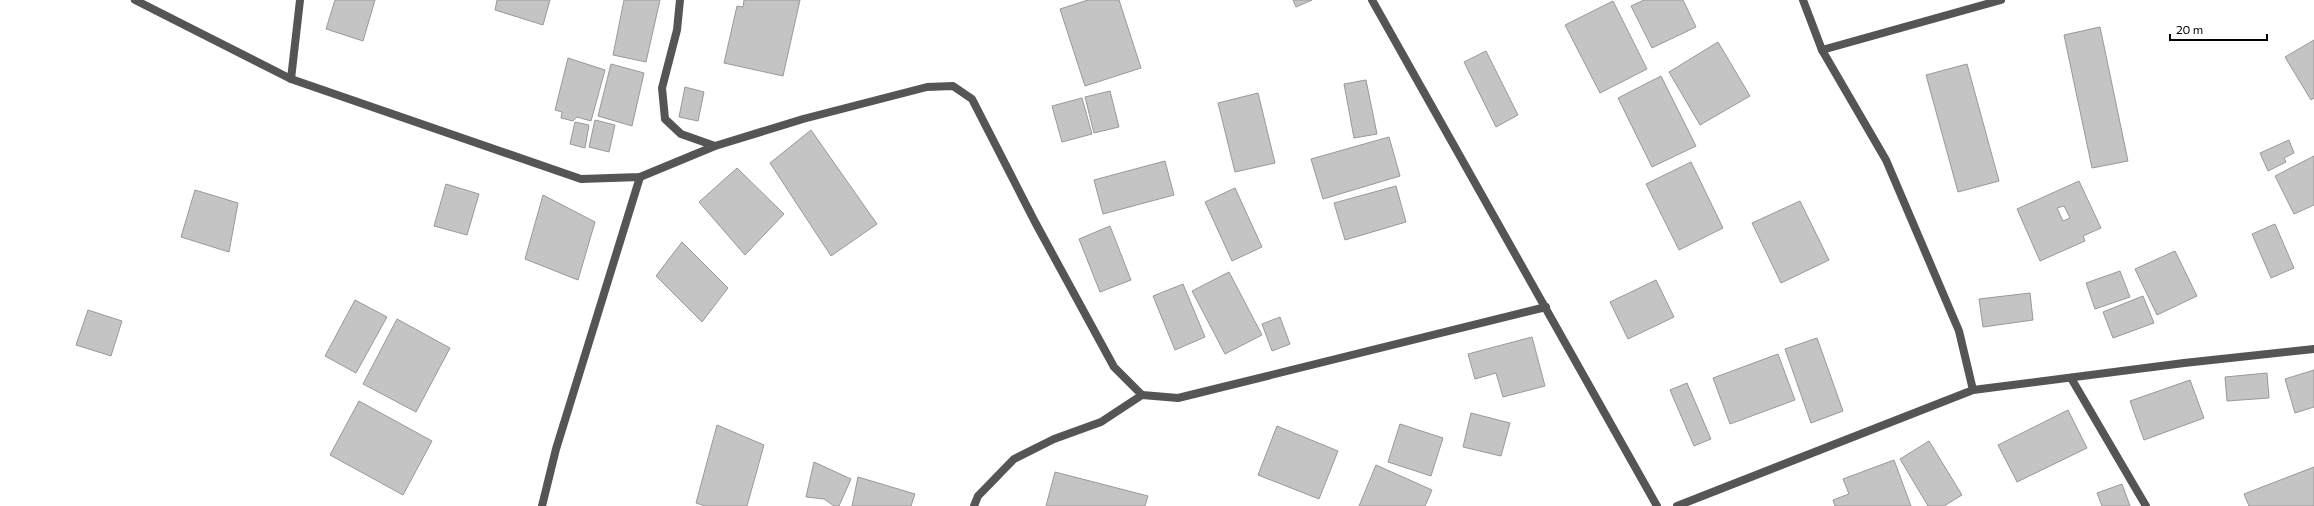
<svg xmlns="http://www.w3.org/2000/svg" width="2314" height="506" font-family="Commissioner,sans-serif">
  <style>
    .building { fill: #c4c4c4; stroke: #999; fill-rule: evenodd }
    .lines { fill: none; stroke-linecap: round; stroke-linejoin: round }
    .lane { stroke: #555; stroke-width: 8 }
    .street { stroke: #555; stroke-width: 8 }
  </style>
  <rect width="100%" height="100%" fill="#fff"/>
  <!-- building -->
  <g class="building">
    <polygon points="335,0 375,0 363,41 326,29"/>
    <polygon points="497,0 550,0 543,25 495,10"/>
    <polygon points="624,0 660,0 646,62 613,55"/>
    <polygon points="744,0 800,0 783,76 724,63 737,6 743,7"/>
    <polygon points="1088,0 1119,0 1141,68 1085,86 1060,9"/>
    <polygon points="1293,0 1312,0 1296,7"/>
    <polygon points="1644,0 1683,0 1696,27 1652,48 1631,6"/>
    <polygon points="1613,1 1647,69 1600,93 1565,25"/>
    <polygon points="2100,27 2128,161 2092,168 2064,35"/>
    <polygon points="2314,40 2314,98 2311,100 2285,57"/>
    <polygon points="1718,42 1750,96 1700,125 1669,72"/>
    <polygon points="1486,51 1518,115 1496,127 1464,62"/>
    <polygon points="568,58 605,70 591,121 577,117 573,121 561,118 562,112 555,110"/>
    <polygon points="611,64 644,73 632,126 598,116"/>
    <polygon points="1967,64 1999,181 1958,192 1926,75"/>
    <polygon points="1661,76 1696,146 1652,167 1618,98"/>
    <polygon points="1366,80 1377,134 1354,138 1344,84"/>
    <polygon points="685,87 704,92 698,121 679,117"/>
    <polygon points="1110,91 1119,127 1094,133 1085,97"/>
    <polygon points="1258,93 1275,163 1235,172 1218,103"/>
    <polygon points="1082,98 1092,134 1062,142 1052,106"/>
    <polygon points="595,120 615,125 609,152 589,147"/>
    <polygon points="575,122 589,125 585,148 570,144"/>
    <polygon points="811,130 877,224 831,256 770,163"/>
    <polygon points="1389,137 1400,176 1323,199 1311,159"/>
    <polygon points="2289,140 2294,153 2284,158 2286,162 2268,171 2260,153"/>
    <polygon points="2314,156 2314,205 2294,214 2275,176"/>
    <polygon points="1165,161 1174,195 1103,214 1094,180"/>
    <polygon points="1691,162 1723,228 1679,250 1646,184"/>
    <polygon points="737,168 784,214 745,255 699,202"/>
    <path d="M2079,181L2101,228L2083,236L2085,241L2040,261L2017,209ZM2064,206L2070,218L2063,221L2057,208Z"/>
    <polygon points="446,184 479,194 467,235 434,226"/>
    <polygon points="1396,186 1406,222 1345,240 1334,203"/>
    <polygon points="1235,188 1262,247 1232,261 1205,202"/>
    <polygon points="195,190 238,203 229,252 181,237"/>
    <polygon points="543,195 595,222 578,280 525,259"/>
    <polygon points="1800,201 1829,260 1781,283 1752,223"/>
    <polygon points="2275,224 2294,268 2271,278 2252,234"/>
    <polygon points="1110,226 1131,280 1100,292 1079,239"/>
    <polygon points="682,242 728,288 702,322 656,276"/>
    <polygon points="2175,251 2197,296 2157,315 2135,269"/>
    <polygon points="2120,271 2130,297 2095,309 2086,283"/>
    <polygon points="1229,272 1262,335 1225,354 1192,291"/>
    <polygon points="1656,280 1674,317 1628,339 1610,302"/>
    <polygon points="1183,284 1205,337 1175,350 1153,296"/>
    <polygon points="2030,293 2033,320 1983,327 1979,299"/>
    <polygon points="2143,296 2154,323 2113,338 2103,312"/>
    <polygon points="355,300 387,317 356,373 325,356"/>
    <polygon points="88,310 122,321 111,356 76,345"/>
    <polygon points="1280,317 1290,344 1272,351 1262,324"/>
    <polygon points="397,319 450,348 416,412 363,384"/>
    <polygon points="1532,337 1545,386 1503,397 1496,373 1475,379 1468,354"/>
    <polygon points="1817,338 1843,411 1811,423 1785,349"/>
    <polygon points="1778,354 1795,400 1730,424 1713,378"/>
    <polygon points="2314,370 2314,407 2295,413 2285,379"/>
    <polygon points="2267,373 2269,398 2227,401 2225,377"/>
    <polygon points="2190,380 2204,418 2144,440 2130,401"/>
    <polygon points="1687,383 1711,439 1694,446 1670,390"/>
    <polygon points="359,401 432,441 403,495 330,455"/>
    <polygon points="2068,410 2087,448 2017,482 1998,445"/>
    <polygon points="1471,413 1510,423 1501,456 1463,447"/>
    <polygon points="1400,424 1443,438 1431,476 1388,462"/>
    <polygon points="717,425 764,445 747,506 705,506 696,503"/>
    <polygon points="1277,426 1338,451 1319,499 1258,475"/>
    <polygon points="1929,441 1962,495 1944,506 1928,506 1900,459"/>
    <polygon points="1894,460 1911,506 1835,506 1833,500 1849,494 1843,479"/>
    <polygon points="814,462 851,479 839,506 834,506 824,499 806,497"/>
    <polygon points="1376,465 1432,490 1425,506 1359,506"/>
    <polygon points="2314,467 2314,506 2249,506 2244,494"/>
    <polygon points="1055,472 1148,496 1145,506 1046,506"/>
    <polygon points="858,477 915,494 911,506 852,506"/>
    <polygon points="2122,484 2130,506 2102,506 2097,493"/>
  </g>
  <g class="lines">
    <!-- lane -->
    <polyline class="lane" points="680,0 677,30 662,88 665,119 681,134 715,146"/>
    <!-- street -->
    <g class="street">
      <polyline points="135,0 291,79 581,179 640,177 715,146 803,119 927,87 953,86 972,99 1035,222 1114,367 1142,395 1178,398 1546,307"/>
      <polyline points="1372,0 1657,506"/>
      <polyline points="1803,0 1822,50 1886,160 1959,331 1973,390"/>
      <polyline points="1822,50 2001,0"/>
      <polyline points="291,79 300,0"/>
      <polyline points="2071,378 2146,506"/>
      <polyline points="542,506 556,449 640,177"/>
      <polyline points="974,506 978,496 1014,459 1054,439 1101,422 1142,395"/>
      <polyline points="1677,506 1973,390 2184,363 2314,349"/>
    </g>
  </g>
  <!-- scale -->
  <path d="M2170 34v6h97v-6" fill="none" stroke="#000000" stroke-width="2"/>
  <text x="2176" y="34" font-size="12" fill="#000000" stroke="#ffffff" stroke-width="3" paint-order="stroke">20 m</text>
</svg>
